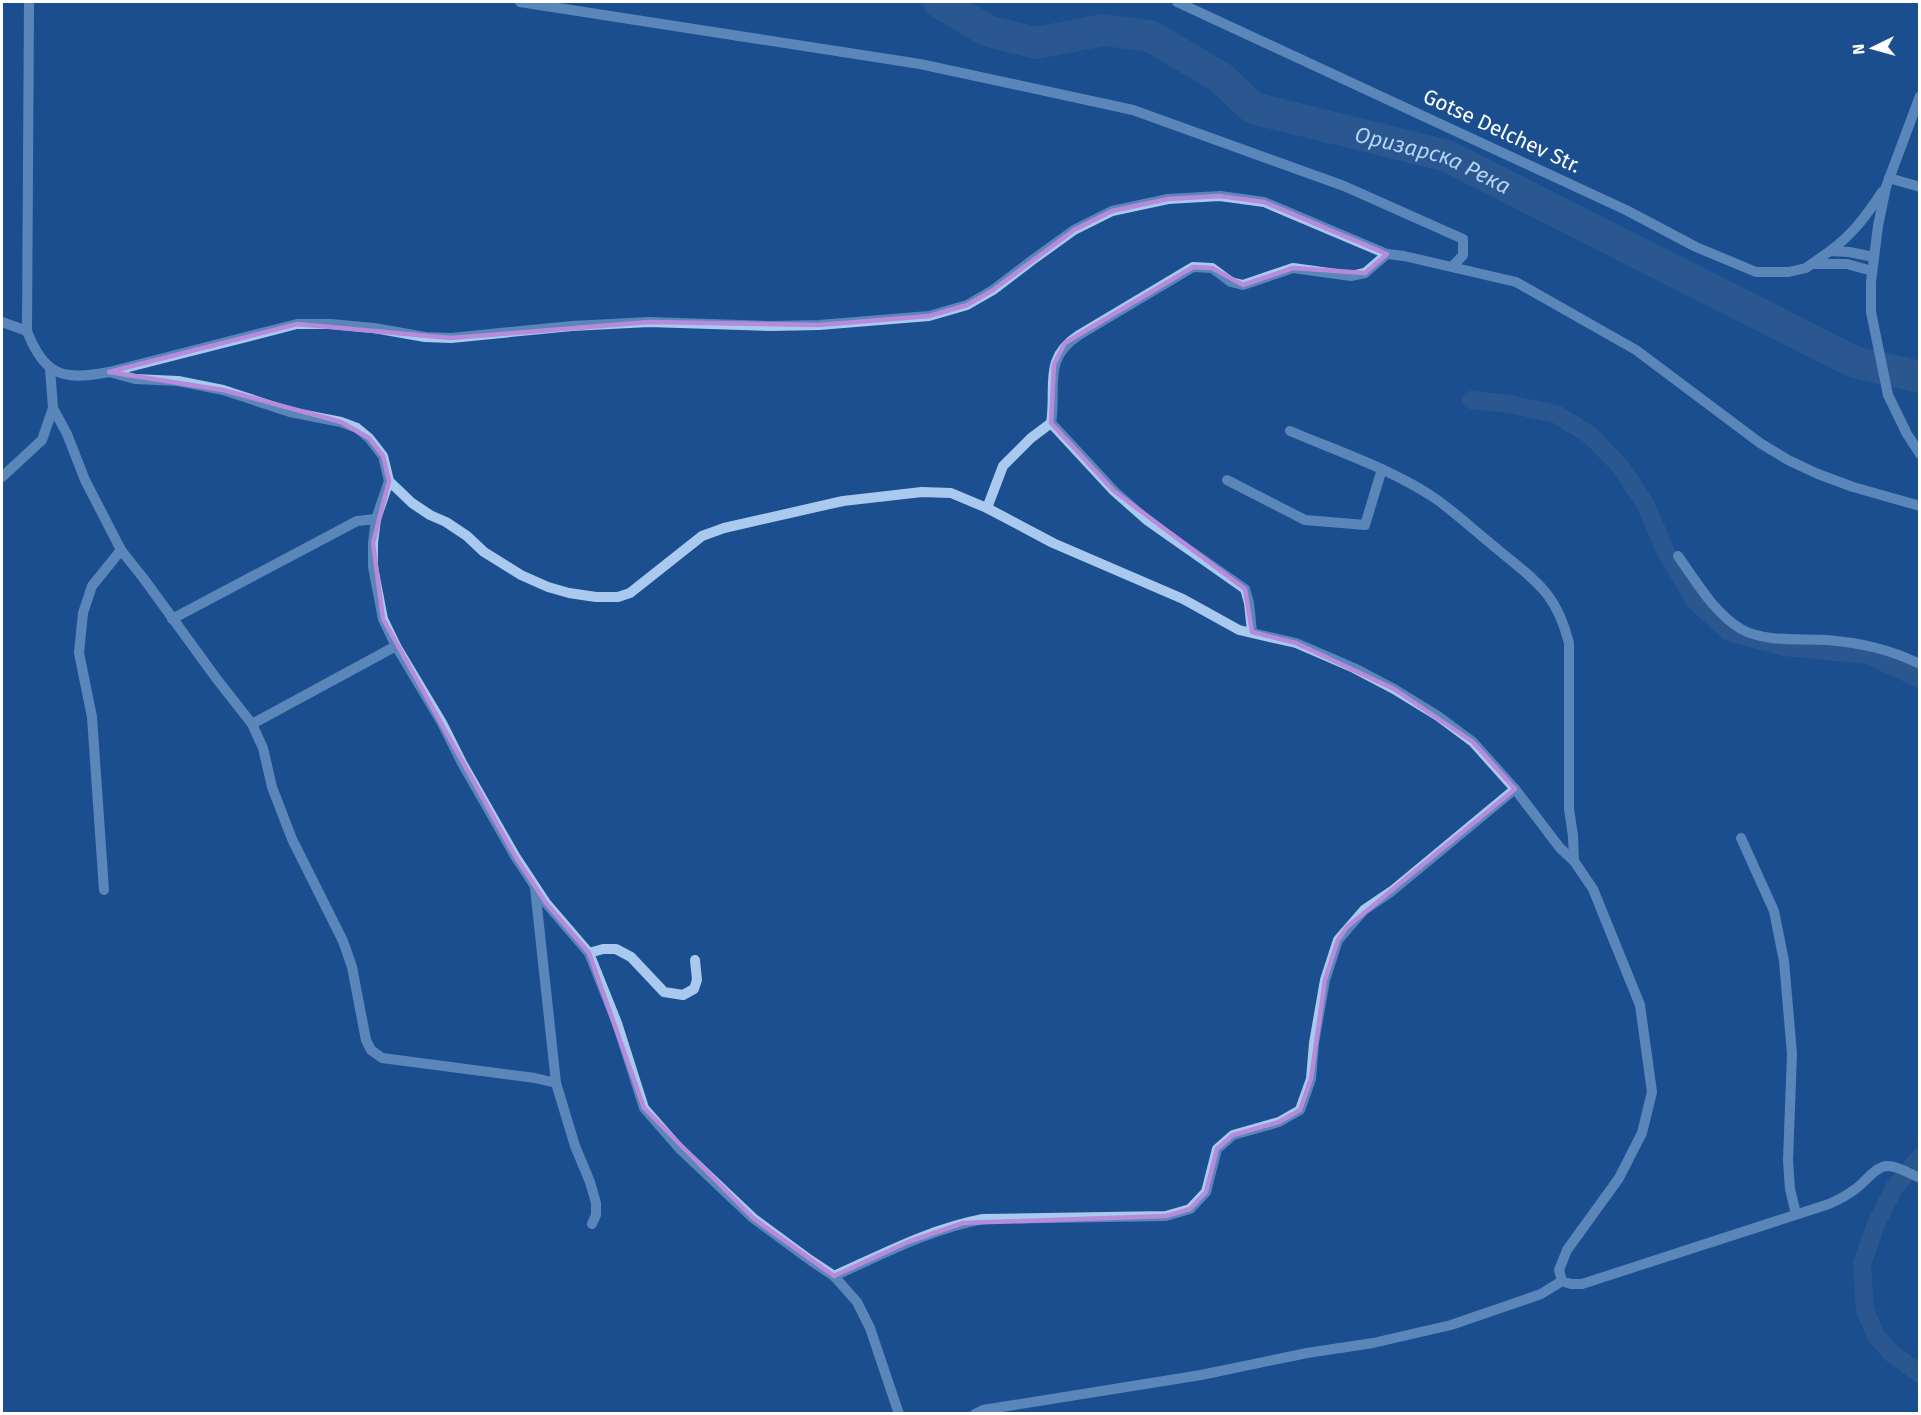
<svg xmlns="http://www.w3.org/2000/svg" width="1921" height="1415" font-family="'Fira Sans',sans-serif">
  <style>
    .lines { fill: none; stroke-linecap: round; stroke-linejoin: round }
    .canal { stroke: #3c6290; stroke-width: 18 }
    .river { stroke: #3c6290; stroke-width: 32 }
    .minor { stroke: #a9c9ee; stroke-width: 10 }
    .marked { fill: none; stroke: #b68bdc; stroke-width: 4.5; stroke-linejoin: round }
    .labels { text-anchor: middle; stroke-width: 5; stroke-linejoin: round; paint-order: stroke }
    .street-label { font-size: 21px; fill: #fff; stroke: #1b4f8f }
    .water-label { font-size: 22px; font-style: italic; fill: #b5d3f5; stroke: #1b4f8f }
  </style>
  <rect width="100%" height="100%" fill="#1b4f8f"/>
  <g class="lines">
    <!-- canal -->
    <g class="canal">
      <polyline points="1471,400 1509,404 1556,414 1590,435 1620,466 1646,505 1665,550 1695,601 1729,632 1784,647 1868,655 1920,679"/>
      <polyline points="1920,1157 1894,1188 1876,1224 1862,1264 1865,1310 1876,1336 1891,1353 1920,1374"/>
    </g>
    <!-- river -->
    <path class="river" id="s1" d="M939,2L988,31L1036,43L1103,30L1150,36L1220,77L1253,108L1447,156L1854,362L1920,377"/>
    <!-- minor -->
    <g class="minor">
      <path d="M29,2L27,331C44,376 64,381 109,372L297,324H331L374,328L425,337L451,338L572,326L649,322L771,326L819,325L929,316L967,305L993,290L1031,261L1074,230L1112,211L1168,199L1220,196L1264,202L1387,254L1404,256L1516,282L1636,350L1760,443L1788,460L1818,474L1853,487L1920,506"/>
      <polyline points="520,2 920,64 1133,110 1344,186 1463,239 1463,255 1452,267"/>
      <polyline points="1177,2 1626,210 1696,247 1756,272 1789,272 1806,268 1830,251 1849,252 1874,257"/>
      <polyline points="1920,96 1886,187 1878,226 1871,282 1871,312 1888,395 1907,434 1920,454"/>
      <polyline points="1889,178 1920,187"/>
      <path d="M1830,251C1852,235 1867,215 1882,192"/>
      <polyline points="1814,264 1847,264 1872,271"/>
      <polyline points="2,322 27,331"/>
      <path d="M109,372L135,379L178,381L223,390L290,412L341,422L357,428L369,438L383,456L389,481L412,503L430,515L446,522L467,536L484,552L521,575L548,587L569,593L596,597H618L630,593L702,536L724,528L843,501L922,492L951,493L987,508L1053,543L1183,599L1239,630L1296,643L1354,668L1394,689L1438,716L1473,742L1515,789L1560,848L1574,861L1593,889L1640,1005L1652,1092L1642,1133L1619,1178L1567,1250L1559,1270L1562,1281L1571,1284H1582L1829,1204C1838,1200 1846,1196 1854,1190C1865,1183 1875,1166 1888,1166C1898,1166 1910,1174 1920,1178"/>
      <polyline points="53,408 67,434 85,480 121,550 144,579 216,678 252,724 263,748 272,787 292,839 343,941 352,967 366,1040 371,1050 382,1058 535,1078 556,1083"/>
      <polyline points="1051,423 1114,491 1148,521 1245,589 1249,603 1252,632"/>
      <path d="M1290,431C1337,451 1394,470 1436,499C1457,514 1476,532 1496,548C1535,581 1556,591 1569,643V809L1573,836L1574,861"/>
      <polyline points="2,477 42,440 53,408 50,368"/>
      <polyline points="1227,480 1305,520 1365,525 1382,469"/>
      <polyline points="389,481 376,519 373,543 373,567 383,619 396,646 442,723 462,763 515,856 546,903 589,953 617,1023 644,1108 679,1148 753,1218 810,1260 834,1276 857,1302 870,1328 899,1414"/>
      <path d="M987,508L1003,466L1031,438L1051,423C1057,386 1042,359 1079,335L1193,267L1212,268L1231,282L1243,285L1293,268L1351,276L1365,273L1387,254"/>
      <path d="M1678,556C1696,581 1713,612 1741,629C1766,643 1800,638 1827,640C1861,643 1889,649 1920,664"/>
      <polyline points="172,619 357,521 376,519"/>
      <polyline points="252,724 396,646"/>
      <polyline points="1741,838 1774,911 1784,961 1792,1054 1788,1160 1790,1189 1796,1214"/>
      <polyline points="535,888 556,1083 575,1146 590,1182 596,1203 596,1215 592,1224"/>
      <polyline points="104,890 92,717 79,653 83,613 92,586 121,550"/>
      <polyline points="589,953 603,949 616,949 631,957 664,992 683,995 694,989 697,980 695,960"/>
      <path d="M834,1276C883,1254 930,1229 983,1219L1166,1216L1190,1209L1206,1192L1217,1149L1233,1135L1279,1122L1300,1110L1311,1079L1314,1043L1325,980L1338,940L1364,910L1392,891L1515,789"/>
      <polyline points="975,1414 983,1410 1201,1375 1307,1353 1373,1343 1451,1325 1541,1294 1562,1281"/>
    </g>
  </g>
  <!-- marked area -->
  <path d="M0 0H1921V1415H0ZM1220,196L1264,202L1387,254L1365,273L1293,268L1243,285L1212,268L1193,267L1065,343L1054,364L1051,423L1114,491L1245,589L1252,632L1296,643L1394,689L1473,742L1515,789L1347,927L1338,940L1325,980L1311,1079L1300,1110L1279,1122L1233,1135L1217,1149L1206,1192L1190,1209L1166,1216L963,1223L908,1242L834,1276L753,1218L644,1108L589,953L546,903L515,856L383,619L373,543L389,481L383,456L369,438L341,422L223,390L109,372L297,324L451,338L649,322L819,325L929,316L967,305L993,290L1074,230L1112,211L1168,199Z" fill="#1b4f8f" fill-opacity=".55" fill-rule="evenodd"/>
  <path class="marked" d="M1220,196L1264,202L1387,254L1365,273L1293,268L1243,285L1212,268L1193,267L1065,343L1054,364L1051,423L1114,491L1245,589L1252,632L1296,643L1394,689L1473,742L1515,789L1347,927L1338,940L1325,980L1311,1079L1300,1110L1279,1122L1233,1135L1217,1149L1206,1192L1190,1209L1166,1216L963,1223L908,1242L834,1276L753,1218L644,1108L589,953L546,903L515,856L383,619L373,543L389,481L383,456L369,438L341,422L223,390L109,372L297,324L451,338L649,322L819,325L929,316L967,305L993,290L1074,230L1112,211L1168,199Z"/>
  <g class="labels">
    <!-- street labels -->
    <g class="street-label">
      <text transform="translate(1502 131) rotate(25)" y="7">Gotse Delchev Str.</text>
    </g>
    <!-- water labels -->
    <g class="water-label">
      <text dy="8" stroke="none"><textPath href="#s1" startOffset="536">Оризарска Река</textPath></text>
    </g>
  </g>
  <!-- border -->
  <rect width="1921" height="1415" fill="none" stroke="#ffffff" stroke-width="6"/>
  <!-- north arrow -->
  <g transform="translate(1873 48) rotate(265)" stroke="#1b4f8f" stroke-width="4.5" paint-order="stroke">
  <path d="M0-4.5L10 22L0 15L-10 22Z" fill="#ffffff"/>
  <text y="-9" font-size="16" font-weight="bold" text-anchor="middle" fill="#ffffff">N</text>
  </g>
</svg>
